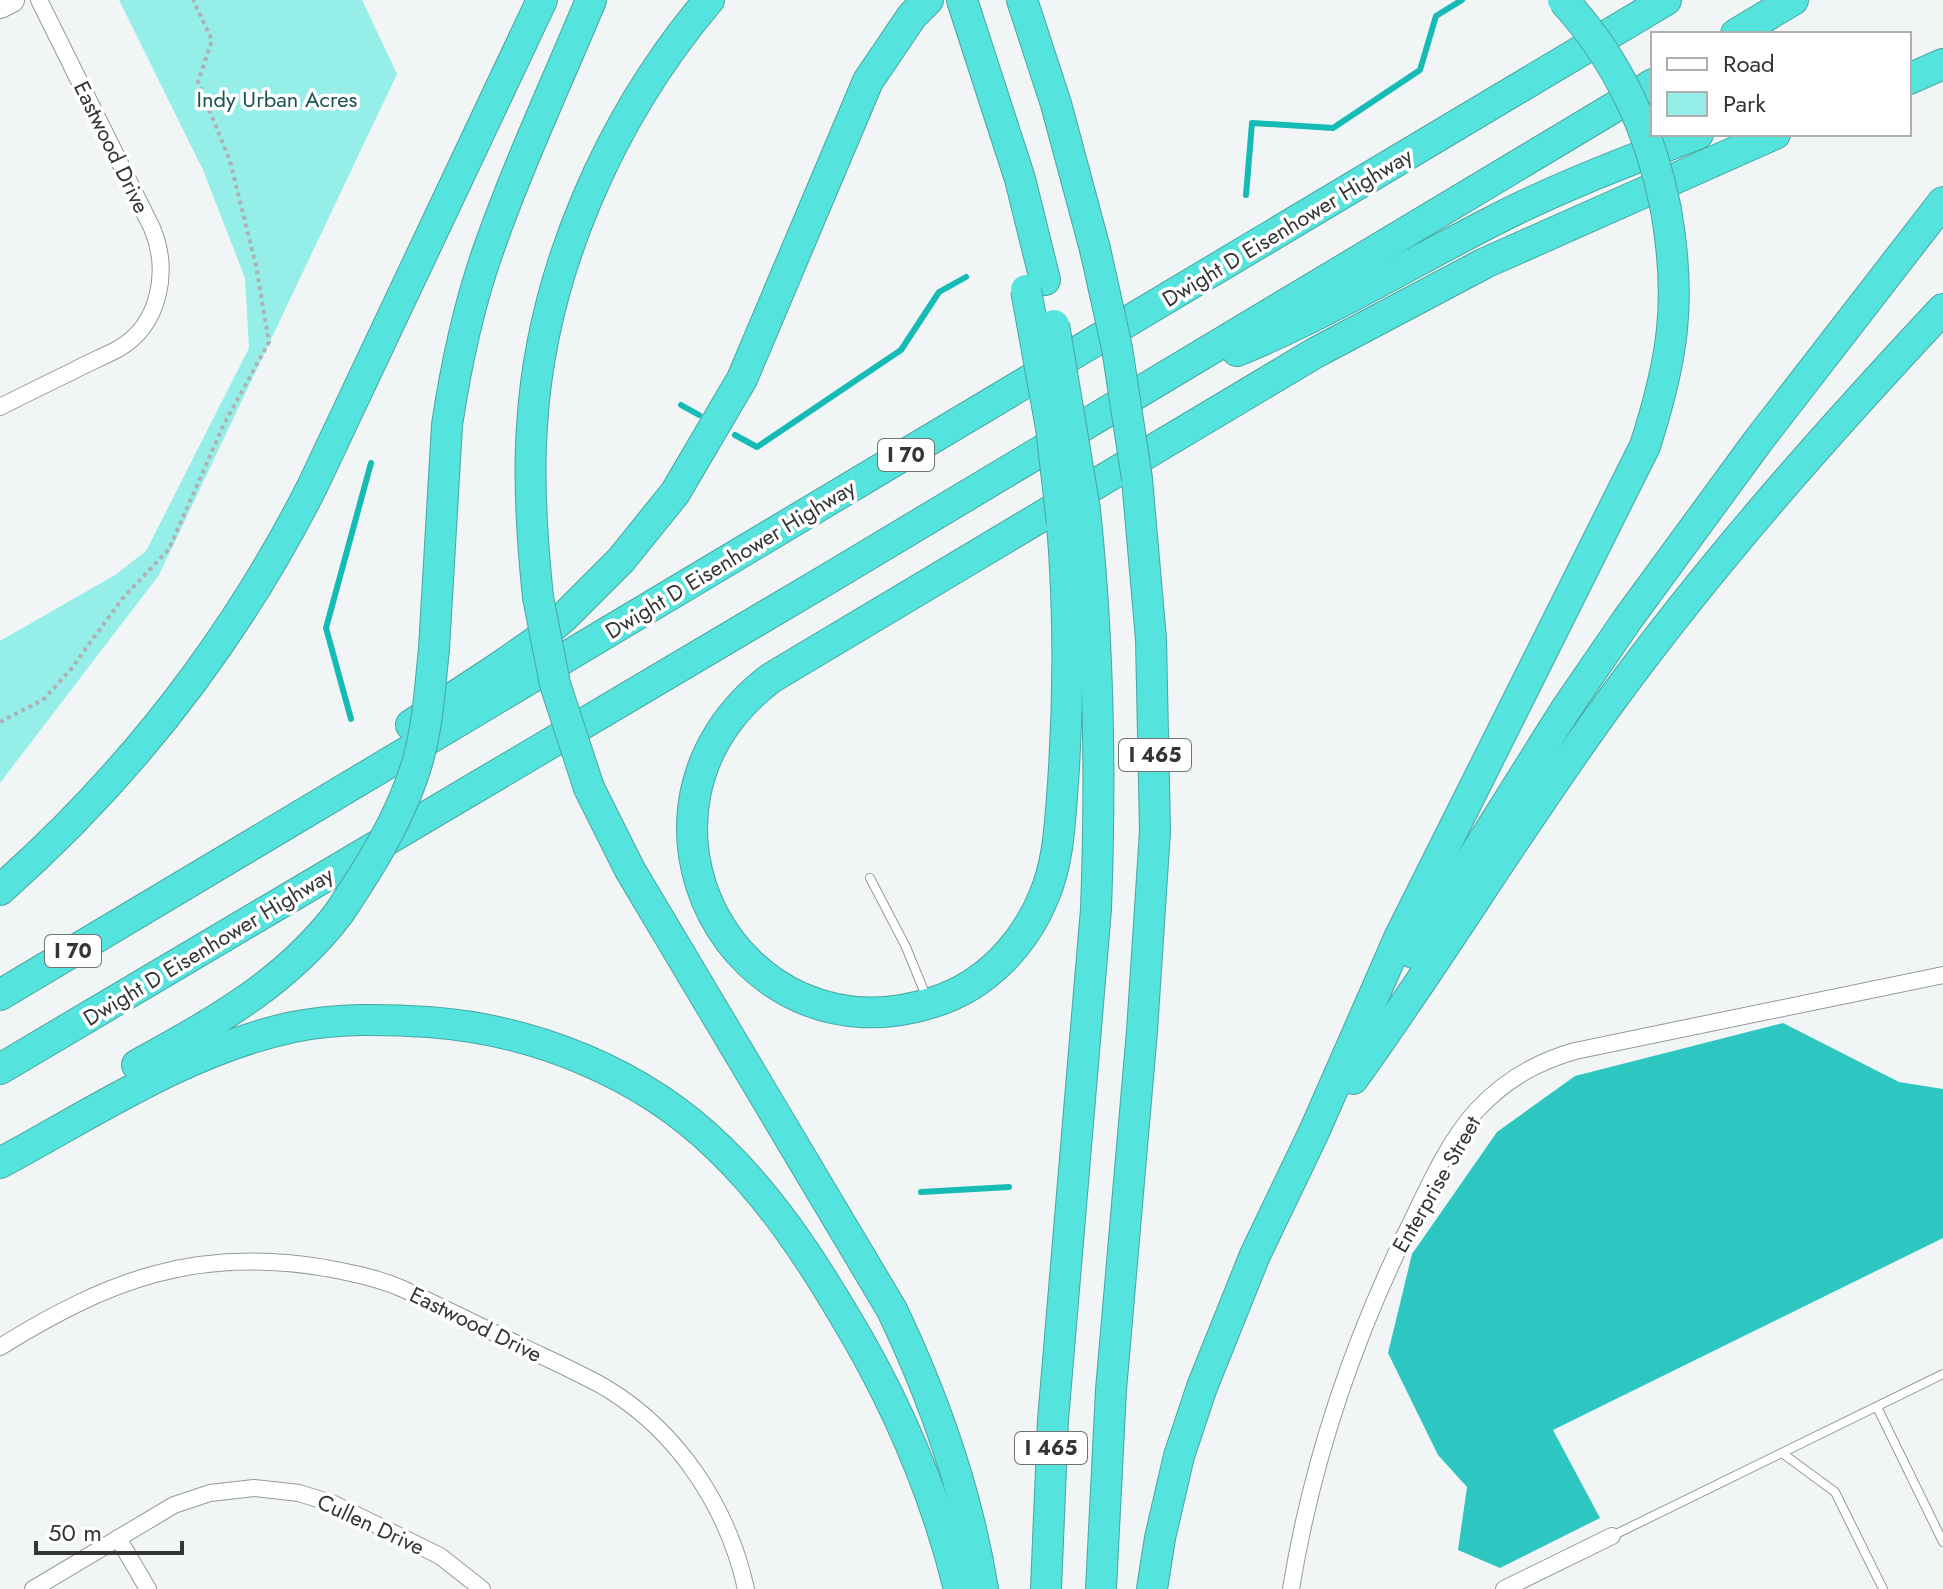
<svg xmlns="http://www.w3.org/2000/svg" width="1943" height="1589" font-family="Jost,sans-serif">
  <style>
    .green { fill: #96eee9 }
    .forest { fill: #2dc6c0 }
    .lines { fill: none; stroke-linecap: round; stroke-linejoin: round }
    .stream { stroke: #16bbb6; stroke-width: 6 }
    .lane-casing { stroke: #969a99; stroke-width: 10 }
    .street-casing { stroke: #969a99; stroke-width: 18 }
    .secondary-casing { stroke: #969a99; stroke-width: 26 }
    .highway-casing { stroke: #49a6a2; stroke-width: 32 }
    .path { stroke: #afb2b2; stroke-width: 4; stroke-dasharray: 4 4; stroke-linecap: butt }
    .lane { stroke: #fff; stroke-width: 8 }
    .street { stroke: #fff; stroke-width: 16 }
    .secondary { stroke: #fff; stroke-width: 24 }
    .highway { stroke: #54e3dd; stroke-width: 30 }
    .highway-bridge-casing { stroke: #49a6a2; stroke-width: 32; stroke-linecap: butt }
    .highway-bridge { stroke: #54e3dd; stroke-width: 30 }
    .labels { text-anchor: middle; stroke-width: 7; stroke-linejoin: round; paint-order: stroke }
    .shield { fill: #fff; stroke: #717272; stroke-width: 2 }
    .shield-label { font-size: 20px; font-weight: bold; fill: #343535 }
    .park-label { font-size: 22px; fill: #195552; stroke: #fff }
    .street-label { font-size: 22px; fill: #343535; stroke: #fff }
  </style>
  <rect width="100%" height="100%" fill="#f1f5f5"/>
  <!-- green -->
  <polygon class="green" points="119,0 362,0 397,74 159,575 0,783 0,641 115,575 146,551 249,348 245,278 203,170"/>
  <!-- forest -->
  <polygon class="forest" points="1783,1023 1899,1082 1943,1089 1943,1238 1553,1430 1600,1518 1500,1568 1458,1550 1467,1487 1438,1455 1388,1353 1412,1254 1497,1132 1575,1076"/>
  <g class="lines">
    <!-- stream -->
    <g class="stream">
      <polyline points="1246,195 1252,123 1333,128 1420,70 1436,16 1462,0"/>
      <polyline points="681,405 699,415"/>
      <polyline points="735,435 757,447 901,350 939,292 966,277"/>
      <polyline points="351,719 326,628 371,463"/>
      <polyline points="921,1192 1009,1187"/>
    </g>
    <defs>
      <g id="lane">
        <polyline points="870,878 906,947 926,996"/>
        <polyline points="1877,1407 1943,1542"/>
        <polyline points="1782,1453 1835,1492 1883,1589"/>
        <polyline points="1612,1536 1943,1374"/>
      </g>
      <g id="street">
        <path d="M0,407C24,395 48,383 73,371C87,363 103,357 118,349C160,325 170,271 152,228L39,0"/>
        <path d="M0,1347C108,1280 196,1246 326,1268C352,1273 378,1278 403,1289C442,1307 480,1326 519,1345C548,1359 578,1372 606,1388C679,1432 728,1508 746,1589"/>
        <polyline points="118,1538 148,1589"/>
        <polyline points="33,1589 174,1505 210,1493 254,1488 299,1493 334,1504 440,1556 482,1589"/>
        <path d="M1291,1589C1311,1466 1350,1349 1404,1237C1425,1195 1445,1145 1477,1110C1505,1080 1536,1062 1575,1051L1943,975"/>
        <polyline points="1504,1589 1612,1536"/>
      </g>
      <polyline id="secondary" points="0,6 12,0"/>
      <g id="highway">
        <polyline points="962,0 1020,179 1045,280"/>
        <polyline points="1022,0 1056,104 1095,249"/>
        <polyline points="1736,34 1793,0"/>
        <polyline points="1909,79 1943,64"/>
        <path d="M1237,351C1325,315 1405,266 1489,223C1556,188 1628,161 1698,134"/>
        <path d="M1062,523C1069,610 1069,697 1063,783C1060,821 1059,861 1044,896C1024,945 985,986 934,1002C735,1067 598,810 771,678L1315,353L1485,263L1775,134"/>
        <path d="M538,597C532,540 528,483 532,426C541,273 610,117 709,0"/>
        <path d="M434,649L447,425C456,365 469,304 489,248C519,163 557,82 591,0"/>
        <polyline points="411,725 495,670 534,643 564,617 621,560 675,493 742,379 868,81 912,16 928,0"/>
        <path d="M589,788L630,870L892,1310C935,1400 967,1491 983,1589"/>
        <path d="M0,890C129,776 234,641 312,487L542,0"/>
        <polyline points="1413,953 1566,709 1627,620 1758,441 1943,202"/>
        <polyline points="0,995 1666,0"/>
        <path d="M137,1065C214,1022 284,985 339,913"/>
        <polyline points="0,1069 831,577 1653,84"/>
        <path d="M1353,1079C1443,954 1522,822 1613,698C1714,560 1827,433 1943,309"/>
        <path d="M0,1163C95,1112 186,1050 293,1027C338,1018 383,1019 429,1022C535,1030 643,1073 720,1149C770,1197 809,1256 844,1315C896,1401 935,1491 959,1589"/>
        <path d="M1046,1589L1053,1420L1096,909C1101,775 1099,643 1085,510"/>
        <polyline points="1101,1589 1111,1390 1142,1031 1155,831 1151,639 1137,479"/>
        <path d="M1152,1589L1160,1538L1179,1456L1202,1387L1255,1255L1314,1132L1400,936L1645,446C1673,359 1682,301 1666,210"/>
      </g>
    </defs>
    <!-- lane casing -->
    <use href="#lane" class="lane-casing"/>
    <!-- street casing -->
    <use href="#street" class="street-casing"/>
    <!-- secondary casing -->
    <use href="#secondary" class="secondary-casing"/>
    <!-- highway casing -->
    <use href="#highway" class="highway-casing"/>
    <!-- path -->
    <polyline class="path" points="0,722 44,699 71,669 122,599 169,549 224,424 269,342 256,266 230,161 198,82 212,40 193,0"/>
    <!-- lane -->
    <use href="#lane" class="lane"/>
    <!-- street -->
    <use href="#street" class="street"/>
    <!-- secondary -->
    <use href="#secondary" class="secondary"/>
    <!-- highway -->
    <use href="#highway" class="highway"/>
    <defs>
      <g id="highway-bridge">
        <path d="M1563,0C1619,61 1650,130 1666,210"/>
        <polyline points="1095,249 1117,348 1137,479"/>
        <polyline points="1026,290 1051,428 1062,523"/>
        <polyline points="1054,325 1085,510"/>
        <polyline points="538,597 555,684 589,788"/>
        <path d="M339,913C371,865 402,816 418,760C428,724 430,687 434,649"/>
      </g>
    </defs>
    <!-- highway-bridge casing -->
    <use href="#highway-bridge" class="highway-bridge-casing"/>
    <!-- highway-bridge -->
    <use href="#highway-bridge" class="highway-bridge"/>
  </g>
  <g class="labels">
    <!-- shield labels -->
    <g class="shield">
      <rect x="878" y="439" width="56" height="32" rx="6"/>
      <rect x="1119" y="739" width="72" height="32" rx="6"/>
      <rect x="45" y="935" width="56" height="32" rx="6"/>
      <rect x="1015" y="1432" width="72" height="32" rx="6"/>
    </g>
    <g class="shield-label">
      <text x="906" y="462">I 70</text>
      <text x="1155" y="762">I 465</text>
      <text x="73" y="958">I 70</text>
      <text x="1051" y="1455">I 465</text>
    </g>
    <!-- park labels -->
    <g class="park-label">
      <text x="277" y="107">Indy Urban Acres</text>
    </g>
    <!-- street labels -->
    <g class="street-label">
      <text transform="translate(112 147) rotate(64)" y="8">Eastwood Drive</text>
      <text transform="translate(1287 227) rotate(-31)" y="8">Dwight D Eisenhower Highway</text>
      <text transform="translate(730 559) rotate(-31)" y="8">Dwight D Eisenhower Highway</text>
      <text transform="translate(208 946) rotate(-31)" y="8">Dwight D Eisenhower Highway</text>
      <text transform="translate(1436 1184) rotate(-60)" y="8">Enterprise Street</text>
      <text transform="translate(476 1324) rotate(26)" y="8">Eastwood Drive</text>
      <text transform="translate(371 1524) rotate(25)" y="8">Cullen Drive</text>
    </g>
  </g>
  <!-- legend -->
  <rect x="1651" y="32" width="260" height="104" fill="#ffffff" stroke="#aeaeae" stroke-width="2"/>
  <rect x="1667" y="58" width="40" height="12" fill="#ffffff" stroke="#aeaeae" stroke-width="2"/>
  <text x="1723" y="72" font-size="24" fill="#343535">Road</text>
  <rect x="1667" y="92" width="40" height="24" fill="#96eee9" stroke="#aeaeae" stroke-width="2"/>
  <text x="1723" y="112" font-size="24" fill="#343535">Park</text>
  <!-- scale -->
  <path d="M36 1541v12h146v-12" fill="none" stroke="#343535" stroke-width="4"/>
  <text x="48" y="1541" font-size="24" fill="#343535" stroke="#ffffff" stroke-width="6" paint-order="stroke">50 m</text>
</svg>
